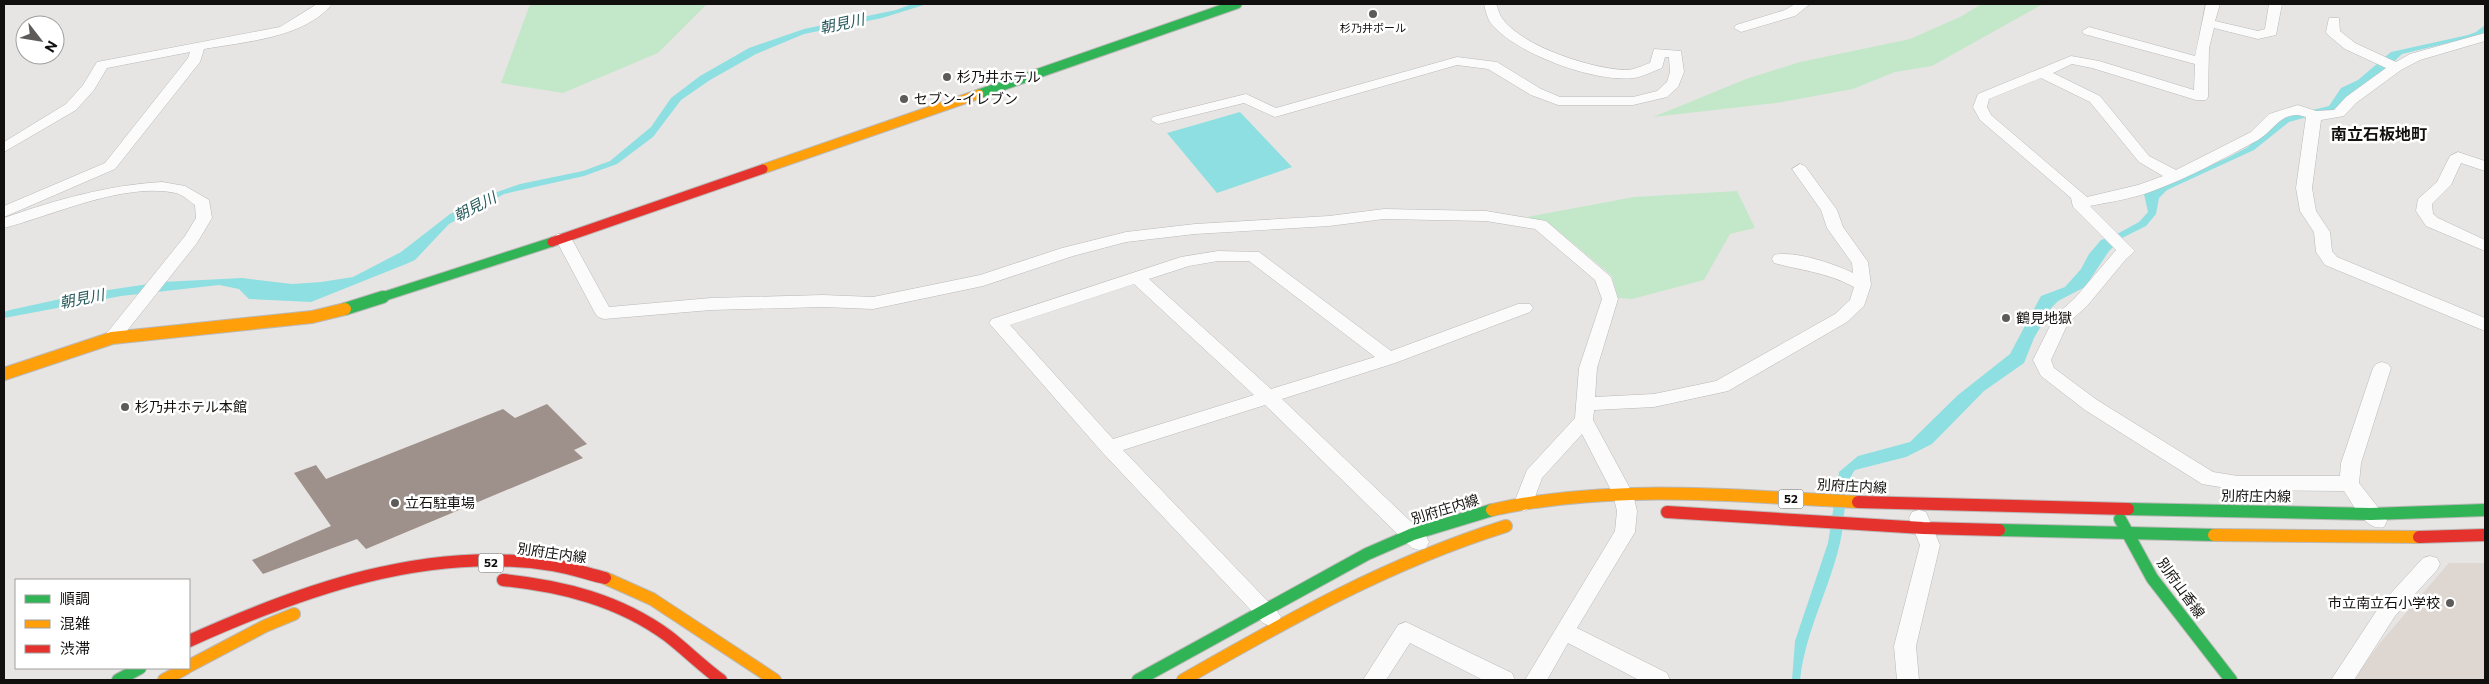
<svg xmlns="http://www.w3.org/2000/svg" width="2489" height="684" font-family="Commissioner,'Noto Sans JP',sans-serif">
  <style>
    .built { fill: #ddd6d1 }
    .green { fill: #c3e8c9 }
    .water { fill: #8edfe1 }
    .building { fill: #9e908a }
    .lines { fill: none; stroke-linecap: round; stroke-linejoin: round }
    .street-casing { stroke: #bab9b8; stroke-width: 1 }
    .fast-far1-casing { stroke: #bab9b8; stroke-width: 11 }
    .fast-casing { stroke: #bab9b8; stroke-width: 14 }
    .slow-far1-casing { stroke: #bab9b8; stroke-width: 11 }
    .slow-casing { stroke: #bab9b8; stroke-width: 14 }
    .jam-far1-casing { stroke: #bab9b8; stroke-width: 11 }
    .jam-casing { stroke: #bab9b8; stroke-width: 14 }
    .street { fill: #fbfbfb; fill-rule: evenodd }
    .fast-far1 { stroke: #30b455; stroke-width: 9 }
    .fast { stroke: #30b455; stroke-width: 12 }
    .slow-far1 { stroke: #ff9f0a; stroke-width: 9 }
    .slow { stroke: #ff9f0a; stroke-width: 12 }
    .jam-far1 { stroke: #e5322d; stroke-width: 9 }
    .jam { stroke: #e5322d; stroke-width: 12 }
    .poi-dot { fill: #5d5b59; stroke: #fff; stroke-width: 2 }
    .labels { text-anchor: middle; stroke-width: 5; stroke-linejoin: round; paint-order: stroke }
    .far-poi-label { font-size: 11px; fill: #12100f; stroke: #fff }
    .shield { fill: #fff; stroke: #595857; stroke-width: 1 }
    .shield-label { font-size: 12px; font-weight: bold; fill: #12100f }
    .poi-label { font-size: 14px; fill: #12100f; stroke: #fff; text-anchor: start }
    .street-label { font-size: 14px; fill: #12100f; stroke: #fff }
    .water-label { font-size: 15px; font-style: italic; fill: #27595b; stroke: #fff }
    .quarter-label { font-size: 16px; font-weight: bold; fill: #12100f; stroke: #fff }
  </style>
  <rect width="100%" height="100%" fill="#e7e5e3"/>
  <!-- built -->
  <polygon class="built" points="2449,563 2485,563 2485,680 2353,680 2380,643"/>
  <!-- green -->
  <g class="green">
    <polygon points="530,4 707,4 658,53 563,93 501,83"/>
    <polygon points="1981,4 2043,4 1932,66 1895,72 1853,89 1776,103 1653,117 1746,79 1800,62 1910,39 1962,16"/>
    <polygon points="1737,191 1755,228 1730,234 1704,280 1632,299 1618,298 1612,276 1551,225 1527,217 1634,197"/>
  </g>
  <!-- water -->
  <g class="water">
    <polygon points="912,4 927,4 882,18 804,34 756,54 710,80 681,100 653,137 617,164 584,176 504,194 449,224 415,260 406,264 311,302 249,299 239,289 219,285 121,296 4,318 4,312 10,310 88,293 162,282 242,278 292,284 321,282 353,277 401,252 450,214 483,197 520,184 583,171 610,161 651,127 671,98 700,76 749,48 804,29 896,10"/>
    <path d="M2485,25V34L2402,54L2383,72L2351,93L2336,109L2289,122L2254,150L2167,190L2159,198L2156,214L2146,226L2122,238L2109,251L2085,287L2058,301L2052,307L2034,338L2024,363L1984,391L1932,444L1906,457L1855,470C1846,479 1844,519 1842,533C1833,583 1806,627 1800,680H1792L1795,641L1828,543L1839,472L1858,456L1910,442L1958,395L2010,354L2041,296L2065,287L2081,269L2089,254L2101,240L2117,234L2139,222L2148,212L2144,194L2227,158L2248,147L2268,128L2288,116L2329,106L2341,88L2358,80L2391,52L2468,35L2476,32Z"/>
    <polygon points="1240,112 1292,167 1217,193 1167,133"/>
  </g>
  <!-- building -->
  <polygon class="building" points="547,404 587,444 574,450 583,458 366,549 357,539 263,574 252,560 331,526 294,473 316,465 326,479 503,409 515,418"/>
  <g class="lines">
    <defs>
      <g id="street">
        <path d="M317,4H332C305,38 243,42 204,49L200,62L115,169L4,217V206L105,163L188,58L190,52L107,68L94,90L76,110L4,152V142L66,104L83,85L97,62L280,27Z"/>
        <path d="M1484,4H1496C1498,8 1499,14 1502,18C1522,47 1595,70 1628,70C1636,69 1644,65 1650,63L1654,49L1681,51L1684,72L1678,87L1667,97L1633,105H1558L1531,95L1488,69L1457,65L1275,117L1244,103L1158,124L1151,120L1153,117L1246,94L1276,108L1457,57L1497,62L1541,89L1560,97H1633L1657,91L1667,82L1670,72L1669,57H1665L1662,68C1653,71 1643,77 1633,78C1595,83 1513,53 1490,22C1487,17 1485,9 1484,4Z"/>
        <polygon points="1795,4 1810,4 1795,16 1741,32 1734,28 1736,25 1785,10"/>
        <path d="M2206,4H2220L2215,21L2258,31L2265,29L2269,4H2282L2276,35L2258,39L2214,28L2209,48L2208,97L2206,100H2196L2092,68L2072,64L2053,73L2100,96L2149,156L2176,170L2251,132L2269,114L2298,105L2316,111L2334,110L2346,97L2386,68L2345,49L2328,35L2326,32L2329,18H2339L2340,31L2355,43L2396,62L2410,54L2485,33V41L2420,60L2401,70L2356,103L2344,116L2321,120L2312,188L2316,211L2330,232L2332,251L2337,257L2485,318V331L2325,265L2316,252L2314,232L2300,211L2296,188L2306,117C2283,108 2275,130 2258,140C2223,159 2188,178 2150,192C2131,199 2110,202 2090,206L2135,251L2126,259L2087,306L2068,323L2051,360L2054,368L2097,400L2213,472L2238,476H2340L2341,463L2373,368L2376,364L2382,362L2388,364L2391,368L2361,463L2359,483L2384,515L2387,521L2384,527C2366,532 2353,504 2344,491L2238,490L2202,484L2085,410L2041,376L2033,360L2055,316L2075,298L2116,250L2073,207L2071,198L1980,120L1973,107L1978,94L2071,56L2099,61L2194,90L2195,64L2084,34L2082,31L2089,27L2195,56ZM2041,78L2090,102L2139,162L2163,176L2138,185L2087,197L1991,115L1987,107L1989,99Z"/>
        <polygon points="2458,152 2485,161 2485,171 2461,163 2451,185 2432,204 2433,214 2438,218 2485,240 2485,251 2426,226 2416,211 2418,199 2437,182 2450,156"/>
        <path d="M1800,164L1805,166L1837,210L1843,227L1868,262L1871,285L1864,306L1847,322L1728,391L1654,407L1594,410L1593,420L1633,494L1637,511L1635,532L1577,628L1667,673L1670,680H1639L1568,643L1547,680H1525L1615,531L1617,511L1613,494L1582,434L1542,478L1531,508L1524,511L1517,508L1514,503L1527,470L1575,418L1579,368L1602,299L1595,280L1535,229L1486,221L1384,219L1329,226L1195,234L1126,242L1073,256L983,286L873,309L823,307L711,310L604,319L598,317L595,313L555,238L557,234H569L609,307L711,298L823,295L873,297L980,275L1062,248L1126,232L1195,224L1329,216L1384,209L1486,211L1546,221L1611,277L1618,299L1597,368L1595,397L1654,394L1716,381L1835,314L1850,300L1854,287C1826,272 1803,271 1774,263L1772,259L1774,255C1794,250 1835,264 1853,273L1852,263L1827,228L1821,210L1792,169Z"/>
        <path d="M162,182L185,186L209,200L212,218L197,243L118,342L112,344L106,342L103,338L106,334L185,236L196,218L195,205C189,201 183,195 176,193C124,182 54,215 4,228V218C55,200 108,185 162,182Z"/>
        <path d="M1218,251L1259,252L1391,351L1518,304H1530L1533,308L1530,312L1395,363L1282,399L1426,536L1429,542L1426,548L1419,550L1412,548L1265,405L1123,450L1277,611L1281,617L1277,623L1270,626L1263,623L1102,452L989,323L992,319L1181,257ZM1218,261H1249L1375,357L1271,389L1149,279L1189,266ZM1134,284L1254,395L1113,439L1010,325Z"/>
        <polygon points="1919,510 1926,512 1940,545 1916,646 1919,680 1897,680 1894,646 1920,545 1909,518 1912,512"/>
        <polygon points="2430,556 2437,558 2440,564 2437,570 2395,616 2354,680 2331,680 2381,604 2423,558"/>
        <polygon points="1406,622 1512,673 1515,680 1483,680 1410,643 1386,680 1363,680 1398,625"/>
      </g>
      <g id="fast-far1">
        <polyline points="979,94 1237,4"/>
        <polyline points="379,298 552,242"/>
      </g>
      <g id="fast">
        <polyline points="345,309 383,297"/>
        <polyline points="2128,509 2371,514 2485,510"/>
        <polyline points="2120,519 2152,578 2231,680"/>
        <polyline points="1999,530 2214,535"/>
        <polyline points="118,680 140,668"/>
        <polyline points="1138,680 1367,554 1413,534 1492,510"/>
      </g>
      <polyline id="slow-far1" points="763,169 979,94"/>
      <g id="slow">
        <polyline points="4,374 112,338 312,317 345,309"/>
        <path d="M1492,510C1611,483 1737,496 1858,502"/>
        <polyline points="2214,535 2419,537"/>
        <polyline points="605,578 652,599 775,680"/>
        <polyline points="189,666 265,626 294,614"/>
        <polyline points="164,680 186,668"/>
        <path d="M1183,680C1290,619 1388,563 1506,526"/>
      </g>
      <polyline id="jam-far1" points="552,242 763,169"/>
      <g id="jam">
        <polyline points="1858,502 2128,509"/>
        <polyline points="1667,512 1923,528 1999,530"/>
        <polyline points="2419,537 2485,535"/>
        <path d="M503,580C562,586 619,600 668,636C686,650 702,666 721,680"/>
        <path d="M189,641C302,590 427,545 553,565C571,568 588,574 605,578"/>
      </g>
    </defs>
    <!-- street casing -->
    <use href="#street" class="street-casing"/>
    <!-- fast-far1 casing -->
    <use href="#fast-far1" class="fast-far1-casing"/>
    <!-- fast casing -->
    <use href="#fast" class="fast-casing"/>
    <!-- slow-far1 casing -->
    <use href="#slow-far1" class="slow-far1-casing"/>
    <!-- slow casing -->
    <use href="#slow" class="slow-casing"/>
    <!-- jam-far1 casing -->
    <use href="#jam-far1" class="jam-far1-casing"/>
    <!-- jam casing -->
    <use href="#jam" class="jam-casing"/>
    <!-- street -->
    <use href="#street" class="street"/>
    <!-- fast-far1 -->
    <use href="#fast-far1" class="fast-far1"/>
    <!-- fast -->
    <use href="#fast" class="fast"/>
    <!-- slow-far1 -->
    <use href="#slow-far1" class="slow-far1"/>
    <!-- slow -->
    <use href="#slow" class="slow"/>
    <!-- jam-far1 -->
    <use href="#jam-far1" class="jam-far1"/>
    <!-- jam -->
    <use href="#jam" class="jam"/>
  </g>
  <!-- markers -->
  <g class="poi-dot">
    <circle cx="1373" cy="14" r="5"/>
    <circle cx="947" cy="77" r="5"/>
    <circle cx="904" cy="99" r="5"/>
    <circle cx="2006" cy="318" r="5"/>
    <circle cx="125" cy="407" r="5"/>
    <circle cx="395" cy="503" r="5"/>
    <circle cx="2450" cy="603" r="5"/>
  </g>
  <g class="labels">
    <!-- far-poi labels -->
    <g class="far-poi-label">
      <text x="1373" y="32">杉乃井ボール</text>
    </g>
    <!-- shield labels -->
    <g class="shield">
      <rect x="1778.5" y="489.5" width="25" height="19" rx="4"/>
      <rect x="478.5" y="553.5" width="25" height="19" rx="4"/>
    </g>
    <g class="shield-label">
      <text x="1791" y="503">52</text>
      <text x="491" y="567">52</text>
    </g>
    <!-- poi labels -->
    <g class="poi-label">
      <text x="957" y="82">杉乃井ホテル</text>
      <text x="914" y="104">セブン-イレブン</text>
      <text x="2016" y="323">鶴見地獄</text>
      <text x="135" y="412">杉乃井ホテル本館</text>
      <text x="405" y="508">立石駐車場</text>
      <text x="2440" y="608" text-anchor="end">市立南立石小学校</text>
    </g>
    <!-- street labels -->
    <g class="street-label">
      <text transform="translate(1852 486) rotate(3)" y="5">別府庄内線</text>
      <text transform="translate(2256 496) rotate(1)" y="5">別府庄内線</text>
      <text transform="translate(1445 509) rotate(-17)" y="5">別府庄内線</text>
      <text transform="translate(552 553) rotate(8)" y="5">別府庄内線</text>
      <text transform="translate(2181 588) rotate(54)" y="5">別府山香線</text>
    </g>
    <!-- water labels -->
    <g class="water-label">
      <text transform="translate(842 24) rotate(-12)" y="5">朝見川</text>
      <text transform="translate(475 207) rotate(-27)" y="5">朝見川</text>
      <text transform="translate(82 299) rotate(-11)" y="5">朝見川</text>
    </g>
    <!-- quarter labels -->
    <g class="quarter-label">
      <text x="2379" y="140">南立石板地町</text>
    </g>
  </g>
  <!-- border -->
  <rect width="2489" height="684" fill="none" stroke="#12100f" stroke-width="10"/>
  <!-- legend -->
  <rect x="15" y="579" width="175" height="90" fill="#ffffff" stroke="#a09f9f"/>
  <rect x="25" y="595" width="25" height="8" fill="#30b455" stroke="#a09f9f"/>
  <text x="60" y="604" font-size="15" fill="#12100f">順調</text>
  <rect x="25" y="620" width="25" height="8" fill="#ff9f0a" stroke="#a09f9f"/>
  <text x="60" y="629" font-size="15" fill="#12100f">混雑</text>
  <rect x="25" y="645" width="25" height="8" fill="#e5322d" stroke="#a09f9f"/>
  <text x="60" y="654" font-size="15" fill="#12100f">渋滞</text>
  <!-- north arrow -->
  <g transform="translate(40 40) rotate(121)"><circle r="24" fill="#ffffff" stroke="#a09f9f"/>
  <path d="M0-4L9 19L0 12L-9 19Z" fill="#5d5b59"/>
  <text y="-8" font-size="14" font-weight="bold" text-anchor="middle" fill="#12100f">N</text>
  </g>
</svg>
